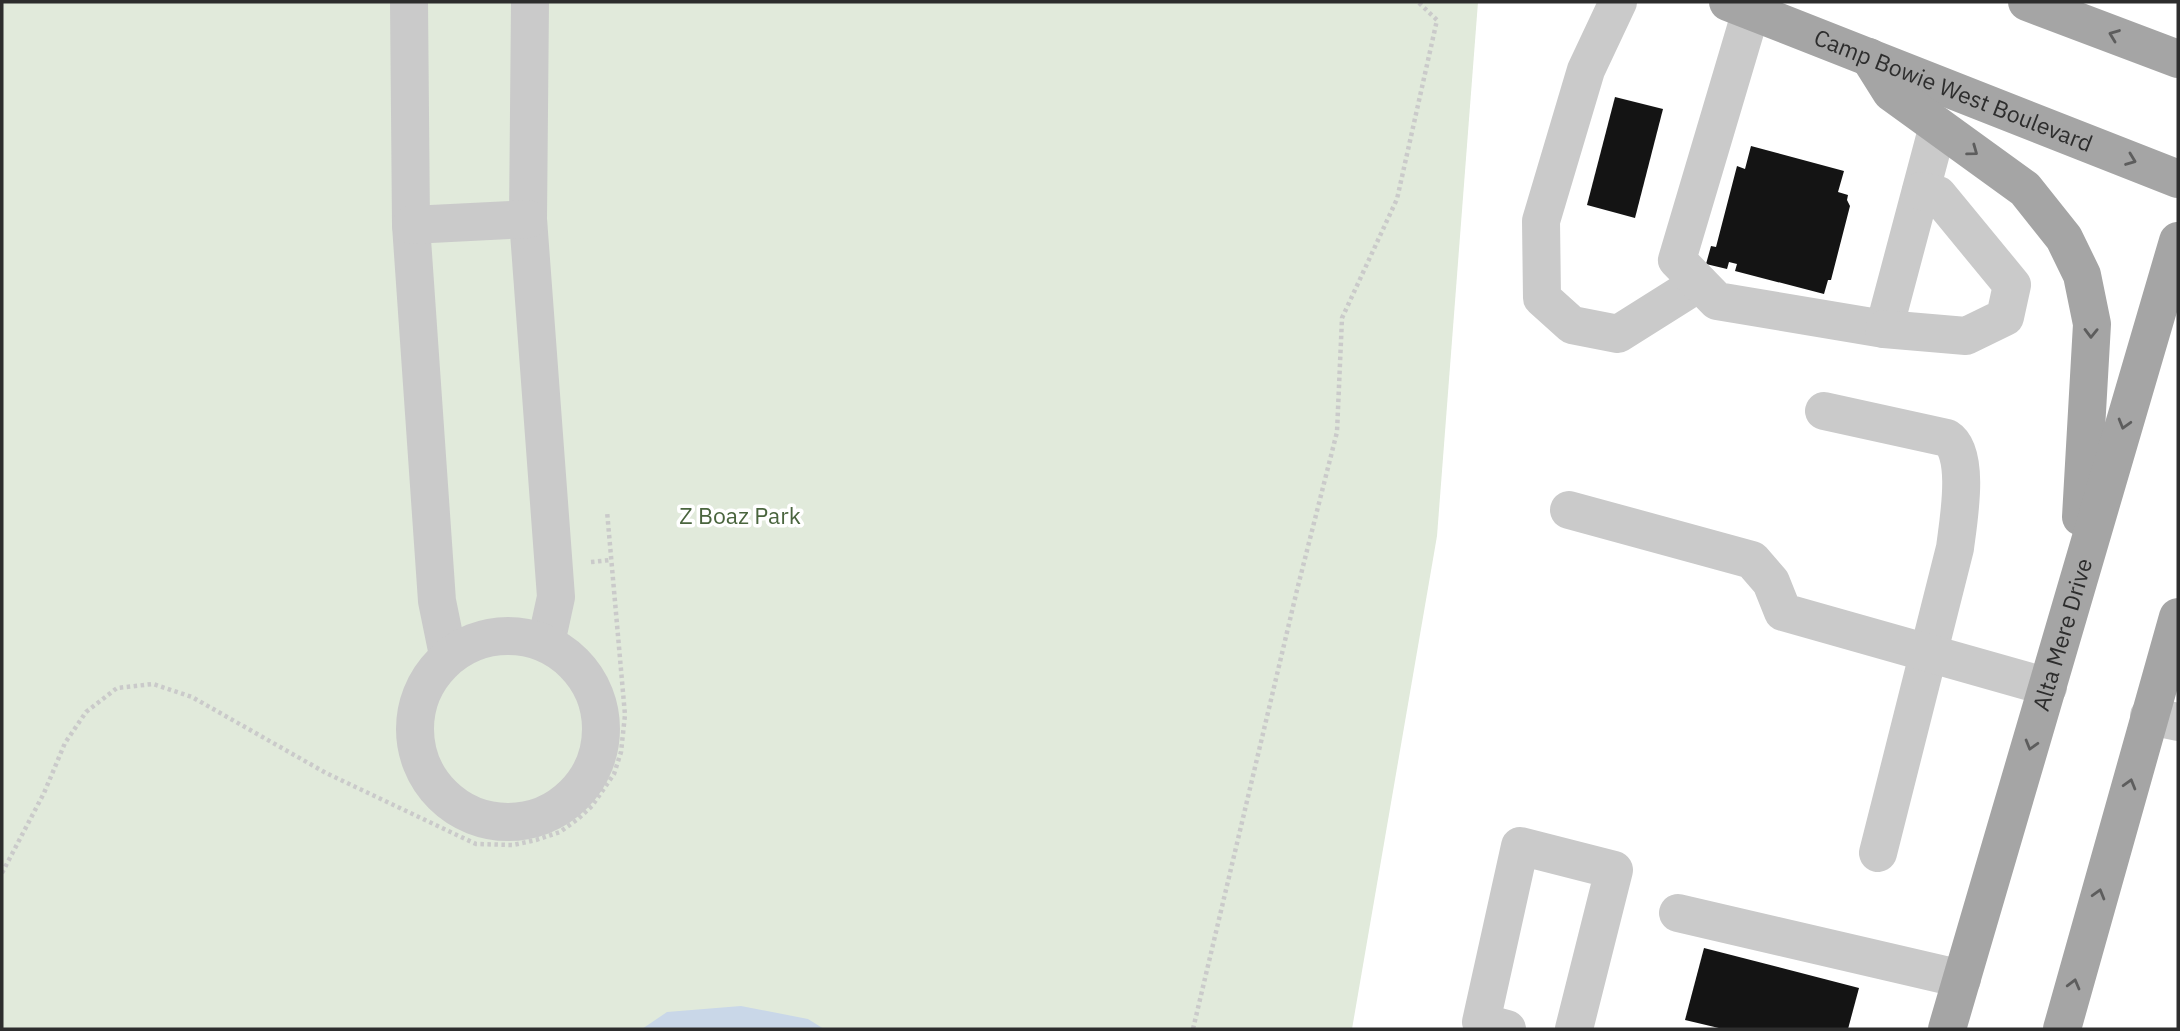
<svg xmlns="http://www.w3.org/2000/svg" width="2180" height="1031" font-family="'IBM Plex Sans',sans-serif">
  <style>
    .green { fill: #e1eadb }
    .water { fill: #c9d7e8 }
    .building { fill: #141414 }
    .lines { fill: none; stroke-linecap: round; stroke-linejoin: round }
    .path { stroke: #cacaca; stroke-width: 4.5; stroke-dasharray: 3.5 3.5; stroke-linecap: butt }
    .minor { stroke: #cacaca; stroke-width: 38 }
    .major { stroke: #a5a5a5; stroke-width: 38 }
    .oneway { stroke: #5d5d5d }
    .labels { text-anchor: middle; stroke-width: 7; stroke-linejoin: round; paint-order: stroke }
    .street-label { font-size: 23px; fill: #2d2d2d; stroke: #fff }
    .park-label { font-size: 23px; fill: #4a653e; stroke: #fff }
  </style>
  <rect width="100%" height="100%" fill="#fff"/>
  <!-- green -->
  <polygon class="green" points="2,2 1478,2 1437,536 1352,1029 2,1029"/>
  <!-- water -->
  <polygon class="water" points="741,1006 808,1019 824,1029 642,1029 667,1012"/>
  <!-- building -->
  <g class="building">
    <polygon points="1615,97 1663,109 1635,218 1587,205"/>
    <polygon points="1751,146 1844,171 1838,192 1848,195 1847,200 1850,206 1831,280 1828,280 1824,294 1735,271 1737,264 1729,262 1727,269 1706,264 1711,246 1716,247 1737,166 1745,169"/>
    <polygon points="1704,948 1859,988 1848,1029 1723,1029 1685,1020"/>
  </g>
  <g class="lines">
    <!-- path -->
    <g class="path">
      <polyline points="591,562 611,560"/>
      <polyline points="2,873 44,793 65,743 86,712 117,688 153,684 192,697 326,773 476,844 513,845 536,840 560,832 578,819 592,806 614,774 621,752 625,715 607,511"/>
      <polyline points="1193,1029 1297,590 1337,432 1342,318 1397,199 1437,20 1418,2"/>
    </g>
    <!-- minor -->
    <g class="minor">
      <polyline points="409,2 411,225 437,601 448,655"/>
      <polyline points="530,2 528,219 556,597 546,643"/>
      <polyline points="1618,2 1586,70 1541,221 1542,298 1572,325 1618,334 1699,283"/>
      <polyline points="1751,11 1677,260 1717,301 1884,329 1938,126"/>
      <polyline points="411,225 528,219"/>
      <polyline points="1884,329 1966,336 2005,317 2012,285 1938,195 1921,191"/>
      <path d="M1824,411L1947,438C1971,453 1958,523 1955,548L1878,853"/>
      <polyline points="1569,510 1752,560 1771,582 1783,612 2048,687"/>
      <circle cx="508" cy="729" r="93"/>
      <polyline points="2149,716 2178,722"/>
      <polyline points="1678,913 1962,979"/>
      <polyline points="1507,1029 1481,1022 1520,846 1614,870 1574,1029"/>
    </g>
    <!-- major -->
    <g class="major">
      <path id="s1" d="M1728,2L2178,179"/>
      <polyline points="2027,2 2178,59"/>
      <polyline points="1869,57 1891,92 2025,189 2064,238 2082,275 2092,324 2081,517"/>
      <path id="s2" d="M1947,1029L2178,241"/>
      <polyline points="2062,1029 2178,617"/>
    </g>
  </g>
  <!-- one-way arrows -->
  <defs><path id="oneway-chevron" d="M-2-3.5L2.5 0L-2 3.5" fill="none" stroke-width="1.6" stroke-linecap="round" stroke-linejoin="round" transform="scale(1.75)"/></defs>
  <g class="oneway">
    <use href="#oneway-chevron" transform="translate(2114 35) rotate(-159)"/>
    <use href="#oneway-chevron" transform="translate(1973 151) rotate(36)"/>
    <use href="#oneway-chevron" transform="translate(2131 160) rotate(21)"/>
    <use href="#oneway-chevron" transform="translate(2091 333) rotate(91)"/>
    <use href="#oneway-chevron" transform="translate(2124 424) rotate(106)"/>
    <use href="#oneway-chevron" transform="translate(2031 745) rotate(106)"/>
    <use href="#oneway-chevron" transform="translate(2130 784) rotate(-74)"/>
    <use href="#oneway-chevron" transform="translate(2099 894) rotate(-74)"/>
    <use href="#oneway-chevron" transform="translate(2074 984) rotate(-75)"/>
  </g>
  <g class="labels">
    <!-- street labels -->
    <g class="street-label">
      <text dy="8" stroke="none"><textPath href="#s1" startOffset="242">Camp Bowie West Boulevard</textPath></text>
      <text dy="8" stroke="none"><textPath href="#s2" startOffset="411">Alta Mere Drive</textPath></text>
    </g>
    <!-- park labels -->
    <g class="park-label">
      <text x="740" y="524">Z Boaz Park</text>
    </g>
  </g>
  <!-- border -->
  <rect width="2180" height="1031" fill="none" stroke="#2d2d2d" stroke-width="7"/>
</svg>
